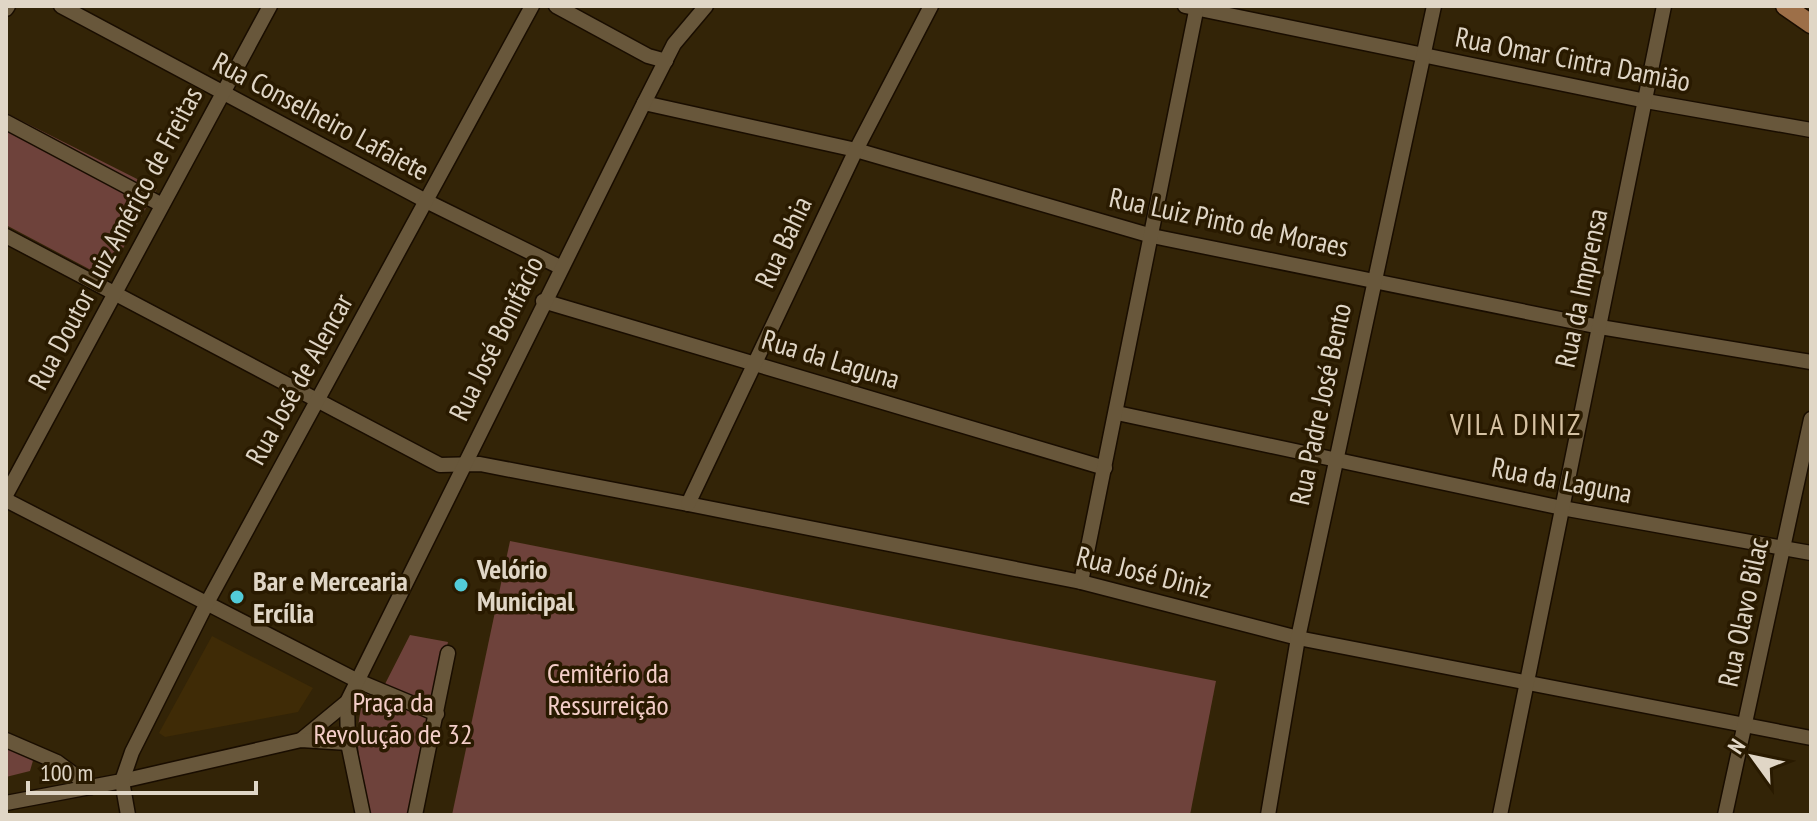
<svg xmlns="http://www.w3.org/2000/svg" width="1817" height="821" font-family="'PT Sans Narrow',sans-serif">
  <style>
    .built { fill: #3f2b06 }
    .green { fill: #6e423b }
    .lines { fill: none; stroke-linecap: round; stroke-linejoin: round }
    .minor-casing { stroke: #190d00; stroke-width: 17 }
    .major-casing { stroke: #190d00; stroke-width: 21 }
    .minor { stroke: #68573b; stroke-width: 14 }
    .major { stroke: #9d6f48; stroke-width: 18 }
    .poi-dot { fill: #52cbd8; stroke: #291a00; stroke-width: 3 }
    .labels { text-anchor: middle; stroke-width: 7; stroke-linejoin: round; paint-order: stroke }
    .street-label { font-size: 28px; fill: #e0d6c6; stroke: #291a00 }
    .poi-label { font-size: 28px; font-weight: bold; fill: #e0d6c6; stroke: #291a00; text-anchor: start }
    .park-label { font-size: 28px; fill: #f3cdc7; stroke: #291a00 }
    .neighbourhood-label { font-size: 30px; letter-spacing: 2px; fill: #d5c1a2; stroke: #291a00 }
  </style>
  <rect width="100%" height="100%" fill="#332407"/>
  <!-- built -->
  <polygon class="built" points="212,636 313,688 298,712 165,737 159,733"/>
  <!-- green -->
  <g class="green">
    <polygon points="6,113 157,189 106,278 6,225"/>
    <polygon points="510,541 1216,681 1190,815 452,815"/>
    <path d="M410,635L448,642L407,815H371C359,760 349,734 370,680L385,684Z"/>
    <polygon points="6,745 34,757 30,771 6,777"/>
  </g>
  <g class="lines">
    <defs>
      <g id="minor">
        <polyline points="61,6 426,201 560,267"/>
        <polyline points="556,6 648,56 666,61"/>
        <polyline points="1185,6 1646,101 1811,130"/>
        <polyline points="6,9 8,6"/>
        <polyline points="644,103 856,150 1152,236 1600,327 1811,362"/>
        <polyline points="6,122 162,205"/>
        <polyline points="6,236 440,465 480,464 688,504 1081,582 1298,638 1811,738"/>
        <polyline points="543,301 1105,468"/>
        <polyline points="1117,413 1562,508 1811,553"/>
        <polyline points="6,495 270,6"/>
        <polyline points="6,500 358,681 437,714"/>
        <polyline points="688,504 856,150 931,6"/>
        <polyline points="1081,582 1197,6"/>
        <polyline points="347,702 348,743 363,815"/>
        <polyline points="6,740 57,762 91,787"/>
        <polyline points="301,740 347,702 644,103 674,44 706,6"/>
        <polyline points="6,803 122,781 301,740 348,743"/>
        <polyline points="128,815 122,781 132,752 207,603 532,6"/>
        <polyline points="415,815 448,653"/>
        <polyline points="1268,815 1298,638 1434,6"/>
        <polyline points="1500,815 1664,6"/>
        <polyline points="1725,815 1811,419"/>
      </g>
      <polyline id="major" points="1785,6 1811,24"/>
    </defs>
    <!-- minor casing -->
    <use href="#minor" class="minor-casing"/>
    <!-- major casing -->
    <use href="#major" class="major-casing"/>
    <!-- minor -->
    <use href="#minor" class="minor"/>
    <!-- major -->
    <use href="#major" class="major"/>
  </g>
  <!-- markers -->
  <g class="poi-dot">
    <circle cx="461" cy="585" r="8"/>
    <circle cx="237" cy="597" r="8"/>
  </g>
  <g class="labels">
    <!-- street labels -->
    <g class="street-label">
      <text transform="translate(1573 59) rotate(11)" y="10">Rua Omar Cintra Damião</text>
      <text transform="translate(321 116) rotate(28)" y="10">Rua Conselheiro Lafaiete</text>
      <text transform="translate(1229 222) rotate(12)" y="10">Rua Luiz Pinto de Moraes</text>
      <text transform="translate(115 238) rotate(-62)" y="10">Rua Doutor Luiz Américo de Freitas</text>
      <text transform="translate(783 242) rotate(-65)" y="10">Rua Bahia</text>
      <text transform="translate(1581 288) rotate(-78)" y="10">Rua da Imprensa</text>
      <text transform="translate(496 338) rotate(-64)" y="10">Rua José Bonifácio</text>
      <text transform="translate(831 359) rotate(17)" y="10">Rua da Laguna</text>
      <text transform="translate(299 379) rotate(-61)" y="10">Rua José de Alencar</text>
      <text transform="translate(1320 404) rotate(-78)" y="10">Rua Padre José Bento</text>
      <text transform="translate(1562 480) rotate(11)" y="10">Rua da Laguna</text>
      <text transform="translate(1144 572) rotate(14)" y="10">Rua José Diniz</text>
      <text transform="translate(1743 612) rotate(-78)" y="10">Rua Olavo Bilac</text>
    </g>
    <!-- poi labels -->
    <g class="poi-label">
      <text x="477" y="579">Velório<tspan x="477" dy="32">Municipal</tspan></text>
      <text x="253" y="591">Bar e Mercearia<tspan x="253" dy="32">Ercília</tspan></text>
    </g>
    <!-- park labels -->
    <g class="park-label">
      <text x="608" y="683">Cemitério da<tspan x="608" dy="32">Ressurreição</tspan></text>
      <text x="393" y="712">Praça da<tspan x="393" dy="32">Revolução de 32</tspan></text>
    </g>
    <!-- neighbourhood labels -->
    <g class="neighbourhood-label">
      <text x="1516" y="435">VILA DINIZ</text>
    </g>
  </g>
  <!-- border -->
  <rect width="1817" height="821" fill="none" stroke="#e0d6c6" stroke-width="16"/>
  <!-- north arrow -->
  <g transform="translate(1753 757) rotate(303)" stroke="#291a00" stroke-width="6" paint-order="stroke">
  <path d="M0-6L14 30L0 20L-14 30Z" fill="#e0d6c6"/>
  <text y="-12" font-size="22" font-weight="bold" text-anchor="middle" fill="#e0d6c6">N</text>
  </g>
  <!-- scale -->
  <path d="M28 781v12h228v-12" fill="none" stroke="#e0d6c6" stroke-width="4"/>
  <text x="40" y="781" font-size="24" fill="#e0d6c6" stroke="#291a00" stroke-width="6" paint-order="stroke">100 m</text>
</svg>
